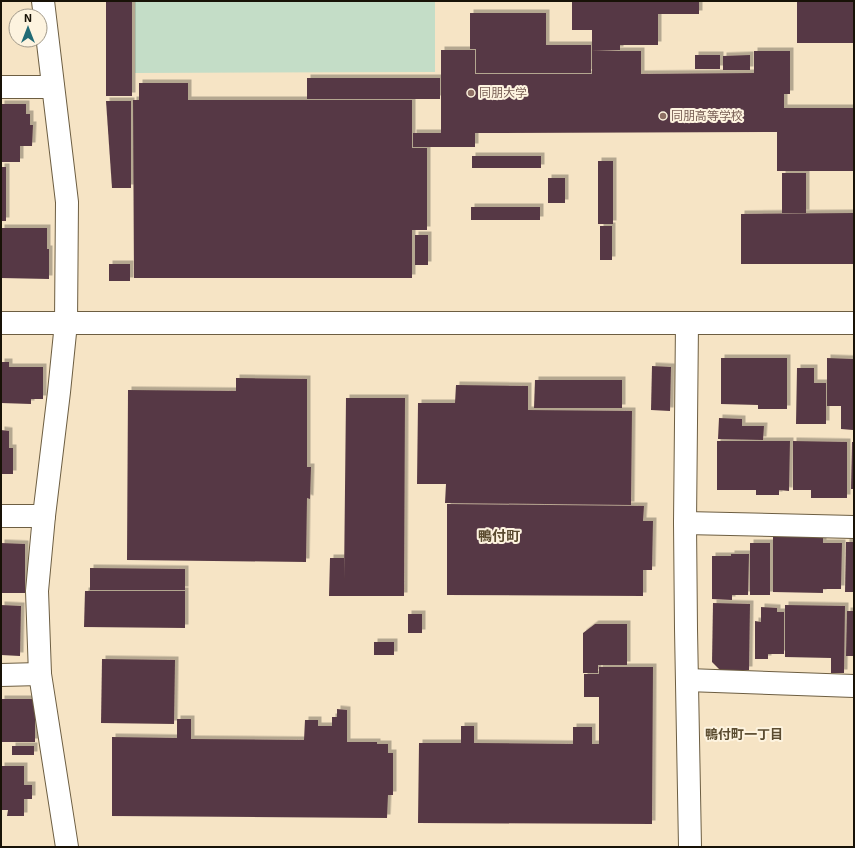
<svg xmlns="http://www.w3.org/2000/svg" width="855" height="848" font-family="'Exo 2','Noto Sans JP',sans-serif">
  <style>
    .green { fill: #c4ddc7 }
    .building { fill: #573944; filter: url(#shadow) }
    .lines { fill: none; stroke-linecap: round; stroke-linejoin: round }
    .minor-casing { stroke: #6d5e42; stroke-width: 24 }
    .tertiary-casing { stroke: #6d5e42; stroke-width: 24 }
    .minor { stroke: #fff; stroke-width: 22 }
    .tertiary { stroke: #fff; stroke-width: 22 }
    .education-dot { fill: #8d6e63; stroke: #fdf3df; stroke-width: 1.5 }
    .labels { text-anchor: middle; stroke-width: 4; stroke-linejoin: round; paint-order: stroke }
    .education-label { font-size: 12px; fill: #785e54; stroke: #fdf3df; text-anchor: start }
    .neighbourhood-label { font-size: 13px; font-weight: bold; fill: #5a4b2f; stroke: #fdf3df }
    .quarter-label { font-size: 14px; font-weight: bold; fill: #5a4b2f; stroke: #fdf3df }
  </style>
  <defs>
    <filter id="shadow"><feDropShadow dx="3.5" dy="-3.5" stdDeviation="0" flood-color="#0004"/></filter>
  </defs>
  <rect width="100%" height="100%" fill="#f6e4c5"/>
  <!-- green -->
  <polygon class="green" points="135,1 435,1 435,72 135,73"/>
  <!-- building -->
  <g class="building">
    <rect x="106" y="1" width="26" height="95"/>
    <polygon points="572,1 699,1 699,14 658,14 658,45 620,45 620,50 592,51 592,30 572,30"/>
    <rect x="797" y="1" width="57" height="42"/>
    <polygon points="470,13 546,13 546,45 591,45 591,73 476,73 476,49 470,49"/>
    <polygon points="441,50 475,50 475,74 592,74 592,51 641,51 641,74 754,73 754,51 790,51 790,94 784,94 784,108 854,108 854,171 777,171 777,132 475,133 475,147 413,147 413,133 441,133"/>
    <rect x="695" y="55" width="25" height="14"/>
    <polygon points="750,55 750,70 723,70 723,56"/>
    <rect x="307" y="78" width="133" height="21"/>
    <polygon points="139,83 188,83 188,100 412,100 412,148 427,148 427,230 412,230 412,278 134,278 133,100 139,100"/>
    <polygon points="106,101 131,101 131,188 112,188"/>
    <polygon points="1,104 26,104 26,114 30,114 30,125 33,125 32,146 20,146 20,162 1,162"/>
    <rect x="472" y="156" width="69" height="12"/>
    <rect x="598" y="161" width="15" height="63"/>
    <rect x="1" y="167" width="5" height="54"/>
    <rect x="782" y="173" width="24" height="40"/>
    <rect x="548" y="178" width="17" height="25"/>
    <rect x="471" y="207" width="69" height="13"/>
    <polygon points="854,213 854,264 741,264 741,214"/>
    <rect x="600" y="226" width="12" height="34"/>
    <polygon points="1,228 47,228 47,249 49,249 49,279 1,278"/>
    <rect x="415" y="235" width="13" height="30"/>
    <rect x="109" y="264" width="21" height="17"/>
    <polygon points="721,358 787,358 787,409 758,409 758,405 721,404"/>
    <polygon points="827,358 853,359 853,430 841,429 841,406 827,406"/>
    <polygon points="1,362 9,362 9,367 43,367 43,399 31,399 31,404 1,403"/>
    <polygon points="652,366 671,367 670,411 651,410"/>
    <polygon points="797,368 814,368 814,383 826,383 826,424 796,424"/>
    <polygon points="236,378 307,379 307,467 311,467 310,499 307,498 306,562 127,560 128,390 236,391"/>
    <polygon points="535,380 622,380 622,408 534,408"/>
    <polygon points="456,385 528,386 528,410 632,411 631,505 445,503 446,484 417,484 418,403 455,403"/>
    <polygon points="346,398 405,398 404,596 329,596 330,558 344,558 344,579"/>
    <polygon points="719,418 742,419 742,426 764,426 763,440 718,439"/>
    <polygon points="1,430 9,431 9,448 13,448 13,474 1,474"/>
    <polygon points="717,441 790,441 789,491 779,490 779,495 756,495 756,490 717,490"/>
    <polygon points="793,441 847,442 847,498 811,498 811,490 793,490"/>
    <polygon points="852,442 854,442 854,489 851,489"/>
    <polygon points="447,504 644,506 643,521 653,521 652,570 643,570 643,596 447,595"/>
    <polygon points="773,537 823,537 823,543 842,543 841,589 823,589 823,593 773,592"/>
    <polygon points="846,542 854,542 854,592 845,592"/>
    <polygon points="1,543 25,544 25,593 1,593"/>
    <rect x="750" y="543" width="20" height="52"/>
    <polygon points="731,554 749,554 748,595 732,595 732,600 712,599 712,556 731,556"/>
    <polygon points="90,568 185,569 185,590 90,590"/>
    <polygon points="85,591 185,591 185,628 84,627"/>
    <polygon points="713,603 750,604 749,670 720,670 712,662"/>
    <polygon points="1,605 21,606 20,656 1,655"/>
    <polygon points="785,605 845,606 844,673 831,673 831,658 785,657"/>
    <polygon points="761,607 777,608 777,612 784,612 784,654 768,654 768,659 755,659 755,621 761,622"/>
    <polygon points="847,611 854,611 854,656 846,656"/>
    <rect x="408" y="614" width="14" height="19"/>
    <polygon points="595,624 627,624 627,665 598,665 598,673 583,673 583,633"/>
    <rect x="374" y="642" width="20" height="13"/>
    <polygon points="102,659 175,660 174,724 101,723"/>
    <polygon points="599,667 653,667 652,824 418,823 419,743 461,743 461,726 474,726 474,743 573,744 573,727 592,727 592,744 599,744 599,697 584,697 584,674 599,674"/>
    <rect x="1" y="699" width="34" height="43"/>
    <polygon points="337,709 347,710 347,742 377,742 377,744 388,744 388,753 393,753 393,795 388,795 387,818 112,816 112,737 177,738 177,719 191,719 191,739 304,740 305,720 318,720 318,726 332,726 332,717 337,717"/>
    <rect x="12" y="746" width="22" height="9"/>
    <polygon points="1,766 24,766 24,785 32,785 32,799 24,799 24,816 7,816 8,810 1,810"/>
  </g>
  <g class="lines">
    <defs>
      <g id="minor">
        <polyline points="43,1 67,202 66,323 59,392 44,516 37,591 40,674 67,847"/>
        <polyline points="1,87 53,87"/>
        <polyline points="687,323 685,523 686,629 690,847"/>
        <polyline points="1,516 44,516"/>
        <polyline points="685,523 854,527"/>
        <polyline points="1,675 40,674"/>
        <polyline points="687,680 854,686"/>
      </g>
      <polyline id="tertiary" points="1,323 854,323"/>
    </defs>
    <!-- minor casing -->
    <use href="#minor" class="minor-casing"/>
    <!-- tertiary casing -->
    <use href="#tertiary" class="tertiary-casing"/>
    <!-- minor -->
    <use href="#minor" class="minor"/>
    <!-- tertiary -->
    <use href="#tertiary" class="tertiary"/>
  </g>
  <!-- markers -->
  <g class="education-dot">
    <circle cx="471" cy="93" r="4"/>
    <circle cx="663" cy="116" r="4"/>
  </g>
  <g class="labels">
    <!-- education labels -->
    <g class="education-label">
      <text x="479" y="97">同朋大学</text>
      <text x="671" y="120">同朋高等学校</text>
    </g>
    <!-- neighbourhood labels -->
    <g class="neighbourhood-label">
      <text x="744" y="739">鴨付町一丁目</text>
    </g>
    <!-- quarter labels -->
    <g class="quarter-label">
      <text x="499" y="541">鴨付町</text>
    </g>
  </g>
  <!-- border -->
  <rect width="855" height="848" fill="none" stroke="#181207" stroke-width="4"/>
  <!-- north arrow -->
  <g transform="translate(28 28)"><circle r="19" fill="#fdf3df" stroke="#a19989"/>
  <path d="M0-3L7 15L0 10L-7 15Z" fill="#226b76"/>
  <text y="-6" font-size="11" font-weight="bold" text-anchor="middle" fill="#181207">N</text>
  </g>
</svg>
